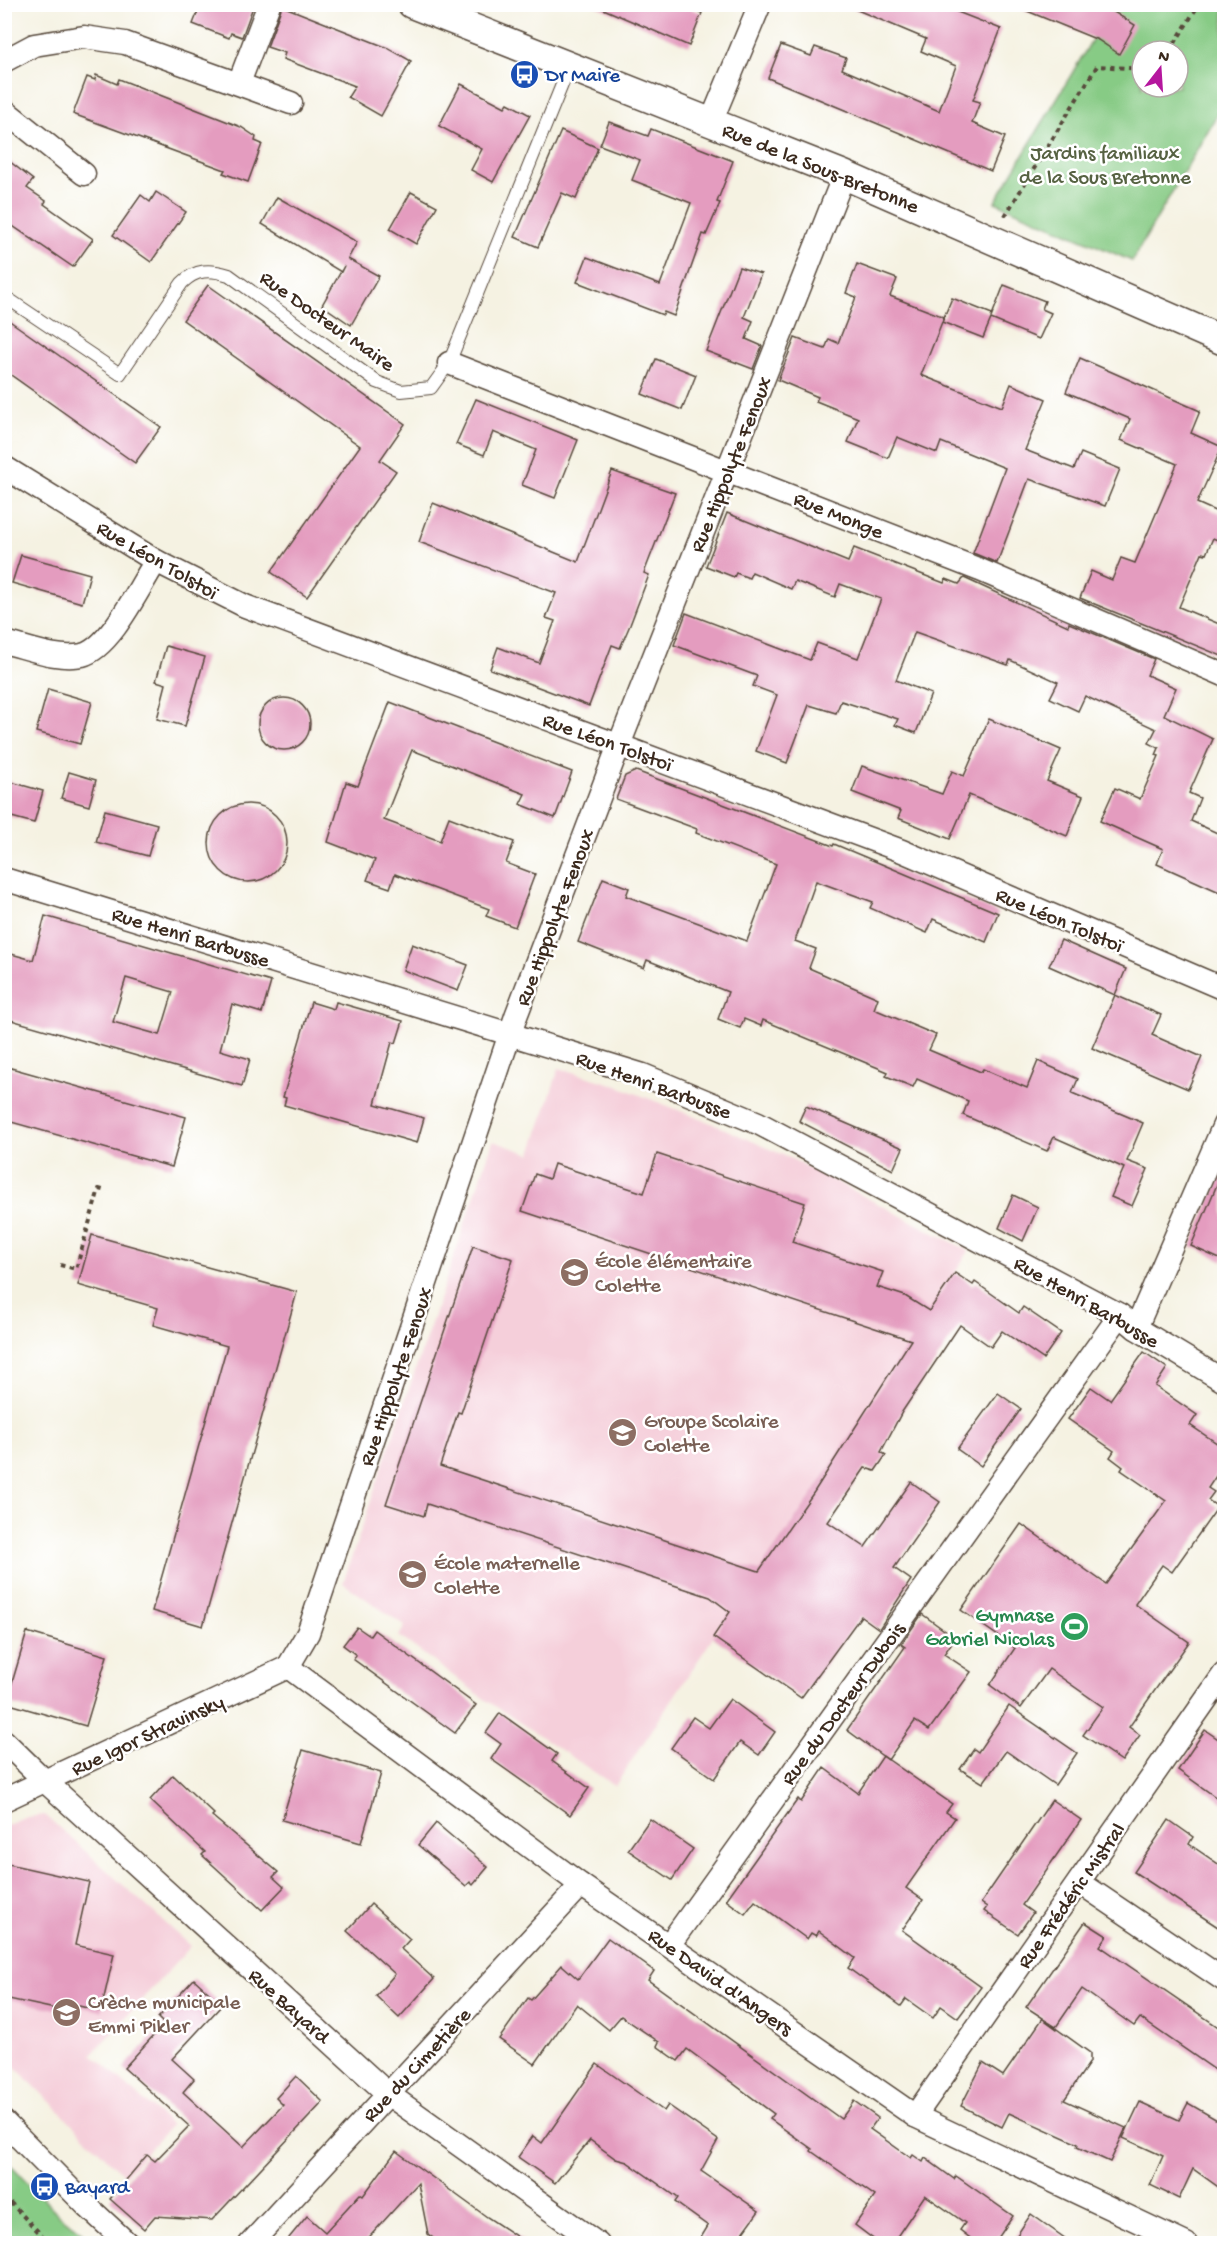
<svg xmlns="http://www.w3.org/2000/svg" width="1229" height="2248" font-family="'Gochi Hand',sans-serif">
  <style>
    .built { fill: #f5cfda }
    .green { fill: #87cb85; stroke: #617a52; stroke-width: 1.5; fill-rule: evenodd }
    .building { fill: #e49cbf; fill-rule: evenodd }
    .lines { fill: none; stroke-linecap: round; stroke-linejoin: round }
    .service-casing { stroke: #57483b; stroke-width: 14 }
    .minor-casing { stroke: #57483b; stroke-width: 25 }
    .tertiary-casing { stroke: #57483b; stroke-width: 31 }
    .path { stroke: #57483b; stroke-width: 4; stroke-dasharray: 4.5 4.5; stroke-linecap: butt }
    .service { stroke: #fff; stroke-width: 12 }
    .minor { stroke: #fff; stroke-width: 22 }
    .tertiary { stroke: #fff; stroke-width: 28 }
    .labels { text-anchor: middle; stroke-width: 5; stroke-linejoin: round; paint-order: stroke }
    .transit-label { font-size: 21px; fill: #164399; stroke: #fff; text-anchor: start }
    .park-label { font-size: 21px; fill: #566242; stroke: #fff }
    .street-label { font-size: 21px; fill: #3b2a1e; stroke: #fff }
    .education-label { font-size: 21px; fill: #785e54; stroke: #fff; text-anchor: start }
    .leisure-label { font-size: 21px; fill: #27864d; stroke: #fff; text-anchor: end }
  </style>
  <rect width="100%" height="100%" fill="#fff"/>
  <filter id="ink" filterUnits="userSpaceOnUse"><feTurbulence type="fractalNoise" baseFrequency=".0167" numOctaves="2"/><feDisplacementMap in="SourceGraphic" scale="12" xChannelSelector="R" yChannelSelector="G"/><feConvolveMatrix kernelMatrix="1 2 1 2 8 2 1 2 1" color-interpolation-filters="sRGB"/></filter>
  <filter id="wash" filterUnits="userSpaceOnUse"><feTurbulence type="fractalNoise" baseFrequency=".008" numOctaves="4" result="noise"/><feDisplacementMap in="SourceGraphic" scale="24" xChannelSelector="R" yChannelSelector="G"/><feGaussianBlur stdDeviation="1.35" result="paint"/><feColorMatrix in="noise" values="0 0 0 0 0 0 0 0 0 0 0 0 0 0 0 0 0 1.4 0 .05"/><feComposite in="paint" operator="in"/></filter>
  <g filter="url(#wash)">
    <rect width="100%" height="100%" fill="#f5f2e2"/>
    <!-- built -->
    <g class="built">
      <polygon points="559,1068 612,1084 716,1125 790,1158 969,1251 814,1492 730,1612 615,1786 486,1700 399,1636 405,1626 343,1583 493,1141 531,1154"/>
      <polygon points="45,1815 191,1946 92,2054 171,2125 125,2176 5,2057 5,1826 27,1817"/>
    </g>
    <!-- green -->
    <g class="green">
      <path d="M1113,5H1224V103L1132,261L995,202ZM1142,51H1178V87H1142Z"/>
      <polygon points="5,2160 58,2214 95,2243 5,2243"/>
    </g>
    <g id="blocks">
      <!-- building -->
      <g class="building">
        <polygon points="201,4 254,4 242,37 231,33 229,38 193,24"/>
        <polygon points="592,4 679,4 702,13 689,46"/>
        <polygon points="843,4 937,4 1001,29 973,100 980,102 972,123 1005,137 991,171 768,78 781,45 811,56 815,47 846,58 842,69 939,111 956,66 921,51 926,39"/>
        <polygon points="1010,4 1101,4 1135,25 1119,54 1098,40"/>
        <polygon points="282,6 388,48 411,61 381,116 348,97 355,86 283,59 285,53 267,47"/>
        <polygon points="96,75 117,84 119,79 241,127 256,137 255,141 262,144 248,182 223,173 225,170 73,114 87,77 95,80"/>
        <polygon points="461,84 505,107 508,103 530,115 493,182 471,170 482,149 439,126"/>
        <polygon points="609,122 648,136 651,129 733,161 717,202 720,203 706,235 703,234 674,316 664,312 663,315 577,282 587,257 660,285 691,203 632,180 640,160 600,145"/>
        <polygon points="561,131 598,148 576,199 562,193 538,247 515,237"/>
        <polygon points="4,157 33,180 27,188 46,201 44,204 93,239 73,267 4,220"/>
        <polygon points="156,192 186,212 151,262 113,235 141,195 150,202"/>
        <polygon points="411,192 437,206 416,244 390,229"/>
        <polygon points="277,197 357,242 348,259 379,276 351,325 322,305 344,266 341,272 262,224"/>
        <polygon points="857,264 897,279 890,296 944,317 921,375 1002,407 1011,384 1046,399 1025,450 1074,469 1081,453 1120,469 1105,506 1029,479 997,563 973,553 1005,468 941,442 937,453 897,437 888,458 848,442 858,418 816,401 818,397 778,380 795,338 825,349 829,339 838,343 856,297 846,293"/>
        <polygon points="739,267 761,274 744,317 753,321 746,339 762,346 753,369 706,351"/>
        <polygon points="208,285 405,424 380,460 396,471 307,597 271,572 360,446 183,320"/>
        <polygon points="1004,285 1045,301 1042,309 1051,313 1039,339 991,319 983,338 942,322 952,298 992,314 991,318"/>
        <polygon points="4,317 161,427 135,463 4,370"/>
        <polygon points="1080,358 1200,411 1191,433 1222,447 1197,503 1224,515 1224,543 1213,538 1206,554 1202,553 1179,607 1224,626 1224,657 1080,598 1091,571 1112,580 1121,558 1135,563 1177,464 1121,440 1130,419 1066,392"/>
        <polygon points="656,359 696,375 682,410 642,394"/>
        <polygon points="476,399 578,440 555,498 522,485 536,450 493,432 484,455 456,444"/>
        <polygon points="612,471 675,493 644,573 649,575 630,625 620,648 612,645 589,706 490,669 498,647 539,663 555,621 546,618 556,593 419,542 433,503 578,562"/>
        <polygon points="727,513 848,562 854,548 944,583 946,579 959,584 964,578 1068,626 1069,623 1154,659 1147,675 1176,688 1164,715 1213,739 1189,793 1200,798 1191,821 1224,836 1224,894 1157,864 1163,849 1100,821 1115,788 1140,799 1159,756 1156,755 1159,748 1149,743 1156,729 1085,696 1078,711 1050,698 1058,682 1010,660 1008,665 915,632 896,680 931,694 916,733 895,725 898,719 841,701 836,713 809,705 787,763 756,751 777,695 753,686 757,676 674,645 686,613 810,660 817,643 858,658 881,599 840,584 835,597 795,581 791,589 752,572 749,578 736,573 734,577 706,566"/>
        <polygon points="21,555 90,574 82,603 12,583"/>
        <polygon points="166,646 205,657 185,726 157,719 166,684 156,681"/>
        <polygon points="48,689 92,702 80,744 36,732"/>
        <circle cx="284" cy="724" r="26"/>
        <polygon points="390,702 572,772 555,818 520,804 525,794 412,750 384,820 440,841 449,817 514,842 506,863 535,874 515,927 486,916 489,909 395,874 390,888 367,880 375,860 328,842 346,782 358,786"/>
        <polygon points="989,719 1061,750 1047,781 1083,796 1067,836 969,795 950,839 898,818 901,811 852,792 862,766 942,794 952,771 964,776"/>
        <polygon points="636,771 833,846 834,844 998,913 986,942 933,919 927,933 870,908 873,902 816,881 795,941 816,949 809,968 878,998 874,1009 936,1035 929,1050 981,1072 983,1069 1027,1088 1038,1061 1078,1079 1072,1093 1143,1123 1127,1161 1148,1169 1132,1206 1111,1197 1124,1168 1054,1137 1047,1151 963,1115 968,1101 917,1079 913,1087 886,1076 888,1072 763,1020 761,1026 744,1019 740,1028 718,1019 728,992 647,960 644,968 578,942 603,878 629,888 626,896 747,941 776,864 696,833 697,829 616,799 625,776"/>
        <polygon points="69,772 96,780 89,806 61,798"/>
        <polygon points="4,780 43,791 34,823 4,815"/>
        <circle cx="248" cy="843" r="39"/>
        <polygon points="105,810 157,824 148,856 96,842"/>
        <path d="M45,916L271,982L262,1013L232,1004L220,1050L250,1059L242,1086L4,1018V952L33,960ZM126,978L173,992L160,1035L113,1022Z"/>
        <polygon points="1061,940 1126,969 1115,995 1049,966"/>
        <polygon points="412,944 468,965 458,991 403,970"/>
        <polygon points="1115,995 1161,1015 1152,1035 1202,1057 1188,1089 1092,1048"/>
        <polygon points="311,1002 334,1009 336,1002 403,1021 396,1043 392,1042 375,1104 424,1118 417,1143 284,1105 286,1098 283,1097"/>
        <polygon points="4,1066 186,1117 172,1167 4,1120"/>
        <polygon points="806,1106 903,1148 893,1170 799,1121"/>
        <polygon points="657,1154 805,1203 792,1242 883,1272 877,1287 905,1296 929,1311 955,1273 973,1285 975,1282 1019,1313 1023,1307 1061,1333 1043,1359 1002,1331 991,1347 960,1325 902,1412 881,1452 886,1455 875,1471 865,1468 828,1522 865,1547 911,1482 940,1502 894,1568 911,1580 879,1629 861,1616 801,1698 713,1637 730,1612 710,1597 427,1504 424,1516 386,1504 473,1246 513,1259 461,1413 458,1412 440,1466 759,1571 814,1492 911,1340 522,1211 535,1174 549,1179 554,1164 644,1193"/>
        <polygon points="1224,1168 1224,1261 1191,1246"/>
        <polygon points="1013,1195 1038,1207 1023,1241 999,1228"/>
        <polygon points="92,1235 297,1292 203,1626 152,1611 227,1346 153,1325 158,1308 78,1285"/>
        <polygon points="1144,1352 1167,1368 1155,1386 1197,1415 1190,1425 1224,1448 1224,1464 1208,1488 1214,1492 1208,1500 1218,1507 1172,1572 1162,1565 1135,1604 1189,1642 1129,1727 1140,1735 1122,1761 1083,1735 1103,1707 1049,1669 1021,1708 990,1685 1015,1648 961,1610 1021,1524 1106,1584 1148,1526 1166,1501 1121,1470 1123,1467 1110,1457 1114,1451 1068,1419 1091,1387 1110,1400"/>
        <polygon points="998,1393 1021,1409 981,1466 957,1449"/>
        <polygon points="922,1614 955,1638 944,1654 971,1672 929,1730 915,1721 888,1760 847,1730 905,1647 901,1644"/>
        <polygon points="357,1627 370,1636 374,1630 476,1705 455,1733 353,1659 356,1655 343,1645"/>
        <polygon points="27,1632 107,1656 86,1726 6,1703"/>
        <polygon points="730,1699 775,1732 759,1755 740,1742 714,1779 671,1748 693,1717 709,1728"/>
        <polygon points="1009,1706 1077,1753 1055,1785 1006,1751 983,1783 960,1769 974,1749 978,1752"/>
        <polygon points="500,1713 557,1754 552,1761 589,1788 570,1815 491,1759 501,1744 486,1733"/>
        <polygon points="1205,1730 1224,1743 1224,1803 1178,1770"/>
        <polygon points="303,1750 381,1773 361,1843 282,1820"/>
        <polygon points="883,1756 952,1804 946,1812 955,1818 906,1888 923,1900 902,1930 981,1987 958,2018 941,2006 933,2018 906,1999 901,2006 848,1968 855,1958 819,1931 816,1936 811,1933 807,1939 755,1901 745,1914 726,1900 798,1799 801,1802 824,1768 858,1793"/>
        <polygon points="173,1775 214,1814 212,1816 278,1872 273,1877 284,1887 262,1910 202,1855 205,1852 150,1800"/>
        <polygon points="1052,1800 1081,1820 1022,1905 1033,1913 1018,1934 984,1911 987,1907 981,1903"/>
        <polygon points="650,1819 693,1849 672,1880 628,1850"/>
        <polygon points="1169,1820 1193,1837 1189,1844 1224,1868 1224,1931 1134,1872"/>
        <polygon points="436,1823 488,1867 473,1885 470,1882 466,1886 418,1845"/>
        <polygon points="4,1863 89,1882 75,1945 114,1954 101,2011 70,2004 69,2012 4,1998"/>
        <polygon points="371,1904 410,1939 401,1949 434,1979 399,2018 376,1996 395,1974 347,1931"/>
        <polygon points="1085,1922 1107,1936 1100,1946 1224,2031 1224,2076 1140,2018 1134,2026 1082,1989 1056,2027 1043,2019 1090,2053 1090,2062 1064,2100 1126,2128 1110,2162 1077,2147 1078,2144 1009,2113 1002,2127 961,2106 983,2063 1003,2076 1043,2018 1026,2007"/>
        <polygon points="608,1938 654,1971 648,1980 841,2119 854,2101 878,2118 870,2129 911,2158 913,2155 923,2162 925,2158 954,2179 956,2176 1013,2216 994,2244 978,2244 960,2230 965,2223 925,2195 892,2244 880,2244 855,2225 875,2196 811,2151 812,2149 770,2119 774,2114 687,2049 678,2061 657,2046 659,2042 621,2016 609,2030 577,2004 535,2064 499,2039 528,1998 531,2000 562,1965 578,1979"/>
        <polygon points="194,1979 222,2005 172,2059 194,2079 183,2092 243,2147 283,2105 276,2098 296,2076 323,2102 212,2220 155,2216 144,2229 110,2199 147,2155 155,2161 189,2126 124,2068 164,2024 158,2018"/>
        <polygon points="597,2064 664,2111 668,2105 718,2140 701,2171 759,2211 735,2244 697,2244 708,2226 675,2202 678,2198 627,2162 616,2159 590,2140 555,2183 518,2157 533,2136 542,2143"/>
        <polygon points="1140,2102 1179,2120 1188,2103 1224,2124 1224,2191 1193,2169 1179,2199 1150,2185 1163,2156 1123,2138"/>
        <polygon points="396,2151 487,2217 528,2244 441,2244 428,2234 418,2183 363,2244 284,2244 307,2216 325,2232 360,2194 363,2196"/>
        <polygon points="1031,2214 1073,2244 1011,2244"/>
      </g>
    </g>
  </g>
  <g filter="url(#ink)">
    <use href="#blocks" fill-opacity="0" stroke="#57483b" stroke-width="1.5"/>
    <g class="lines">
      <defs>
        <path id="service" d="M4,296L120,374L182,283C196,269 210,269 229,275L377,382L401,391L431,388L449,363L570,65"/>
        <g id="minor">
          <polyline points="4,61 34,45 84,37 125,43 291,103"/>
          <polyline points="239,83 269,4"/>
          <polyline points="4,110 84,174"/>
          <polyline points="711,122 760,4"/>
          <polyline points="449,363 980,570 1224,675"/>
          <polyline points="4,467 156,561 245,606 902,851 1224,989"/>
          <path d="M4,642C29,648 57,660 82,655C111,648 140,585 156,561"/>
          <polyline points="4,879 643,1075 758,1123 1120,1315 1136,1328 1224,1381"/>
          <polyline points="1136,1328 1224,1125"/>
          <polyline points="288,1667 308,1633 516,1016 619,745 844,175"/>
          <polyline points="288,1667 581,1885 915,2116 1186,2244"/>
          <polyline points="4,1741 46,1782 388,2094 598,2244"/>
          <polyline points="4,1800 288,1667"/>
          <polyline points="1079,1882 1224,1980"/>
          <polyline points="669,1945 1120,1315"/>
          <polyline points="915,2116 1224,1674"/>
          <polyline points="4,2122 88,2207 128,2244"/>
          <polyline points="250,2244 581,1885"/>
        </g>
        <polyline id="tertiary" points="412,4 844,175 1224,341"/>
      </defs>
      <!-- service casing -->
      <use href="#service" class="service-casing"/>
      <!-- minor casing -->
      <use href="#minor" class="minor-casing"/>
      <!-- tertiary casing -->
      <use href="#tertiary" class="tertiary-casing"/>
      <!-- path -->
      <g class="path">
        <polyline points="1170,51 1199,4"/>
        <polyline points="1005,216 1097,66 1142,69"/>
        <polyline points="60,1265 76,1269 99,1189 106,1191"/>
        <polyline points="4,2196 50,2244"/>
      </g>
      <!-- service -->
      <use href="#service" class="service"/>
      <!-- minor -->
      <use href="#minor" class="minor"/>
      <!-- tertiary -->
      <use href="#tertiary" class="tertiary"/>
    </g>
  </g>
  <!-- icons -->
  <defs>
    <symbol id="bus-disc" viewBox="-11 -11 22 22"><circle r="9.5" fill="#1a4fb4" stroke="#fff"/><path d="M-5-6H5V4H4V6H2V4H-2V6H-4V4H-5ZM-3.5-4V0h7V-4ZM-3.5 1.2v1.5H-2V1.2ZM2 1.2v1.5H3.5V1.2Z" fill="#fff"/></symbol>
    <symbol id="school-disc" viewBox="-11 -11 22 22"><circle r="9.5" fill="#8d6e63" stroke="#fff"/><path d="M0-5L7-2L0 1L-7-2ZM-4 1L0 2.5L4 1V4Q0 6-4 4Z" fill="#fff"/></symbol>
    <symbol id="stadium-disc" viewBox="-11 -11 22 22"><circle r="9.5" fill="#2e9e5b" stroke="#fff"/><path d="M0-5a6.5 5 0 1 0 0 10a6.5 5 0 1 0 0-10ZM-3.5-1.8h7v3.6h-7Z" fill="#fff"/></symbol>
  </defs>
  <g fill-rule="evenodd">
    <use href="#bus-disc" x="508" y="58" width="33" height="33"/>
    <use href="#school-disc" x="558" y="1256" width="33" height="33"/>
    <use href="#school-disc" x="606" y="1416" width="33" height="33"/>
    <use href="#school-disc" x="396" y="1558" width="33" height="33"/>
    <use href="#stadium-disc" x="1058" y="1610" width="33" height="33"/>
    <use href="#school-disc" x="50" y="1996" width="33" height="33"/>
    <use href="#bus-disc" x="28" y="2170" width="33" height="33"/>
  </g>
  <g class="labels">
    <!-- transit labels -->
    <g class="transit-label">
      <text x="545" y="81">Dr Maire</text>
      <text x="65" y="2193">Bayard</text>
    </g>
    <!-- park labels -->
    <g class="park-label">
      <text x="1105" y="159">Jardins familiaux<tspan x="1105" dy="24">de la Sous Bretonne</tspan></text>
    </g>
    <!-- street labels -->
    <g class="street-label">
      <text transform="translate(821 167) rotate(22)" y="7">Rue de la Sous-Bretonne</text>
      <text transform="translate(328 320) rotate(35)" y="7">Rue Docteur Maire</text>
      <text transform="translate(730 464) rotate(-68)" y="7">Rue Hippolyte Fenoux</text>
      <text transform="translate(839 514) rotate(22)" y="7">Rue Monge</text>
      <text transform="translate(158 559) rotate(30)" y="7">Rue Léon Tolstoï</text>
      <text transform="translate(608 741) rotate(20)" y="7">Rue Léon Tolstoï</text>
      <text transform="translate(554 917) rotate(-69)" y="7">Rue Hippolyte Fenoux</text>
      <text transform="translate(1060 919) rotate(23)" y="7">Rue Léon Tolstoï</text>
      <text transform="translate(191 936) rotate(17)" y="7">Rue Henri Barbusse</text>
      <text transform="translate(654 1084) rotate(20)" y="7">Rue Henri Barbusse</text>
      <text transform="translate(1087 1301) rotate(30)" y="7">Rue Henri Barbusse</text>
      <text transform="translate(395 1376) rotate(-71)" y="7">Rue Hippolyte Fenoux</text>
      <text transform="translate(842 1703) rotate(-54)" y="7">Rue du Docteur Dubois</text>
      <text transform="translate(147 1734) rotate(-25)" y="7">Rue Igor Stravinsky</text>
      <text transform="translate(1070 1895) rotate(-55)" y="7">Rue Frédéric Mistral</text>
      <text transform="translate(721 1981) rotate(35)" y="7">Rue David d'Angers</text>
      <text transform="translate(290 2005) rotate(42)" y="7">Rue Bayard</text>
      <text transform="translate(416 2064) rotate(-47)" y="7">Rue du Cimetière</text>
    </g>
    <!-- education labels -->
    <g class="education-label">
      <text x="595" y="1267">École élémentaire<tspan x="595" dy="24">Colette</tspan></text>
      <text x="644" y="1427">Groupe Scolaire<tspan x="644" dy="24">Colette</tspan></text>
      <text x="434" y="1569">École maternelle<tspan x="434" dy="24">Colette</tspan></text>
      <text x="88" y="2008">Crèche municipale<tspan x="88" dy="24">Emmi Pikler</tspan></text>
    </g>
    <!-- leisure labels -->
    <g class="leisure-label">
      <text x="1054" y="1621">Gymnase<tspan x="1054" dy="24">Gabriel Nicolas</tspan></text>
    </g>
  </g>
  <!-- margin -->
  <rect width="1229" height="2248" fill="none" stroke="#fff" stroke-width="24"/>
  <!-- north arrow -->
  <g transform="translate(1160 69) rotate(17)"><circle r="28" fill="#ffffff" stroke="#b1aaa5" stroke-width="1.5"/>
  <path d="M0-4.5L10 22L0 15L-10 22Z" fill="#b5179e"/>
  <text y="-9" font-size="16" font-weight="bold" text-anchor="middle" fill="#3b2a1e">N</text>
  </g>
</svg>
